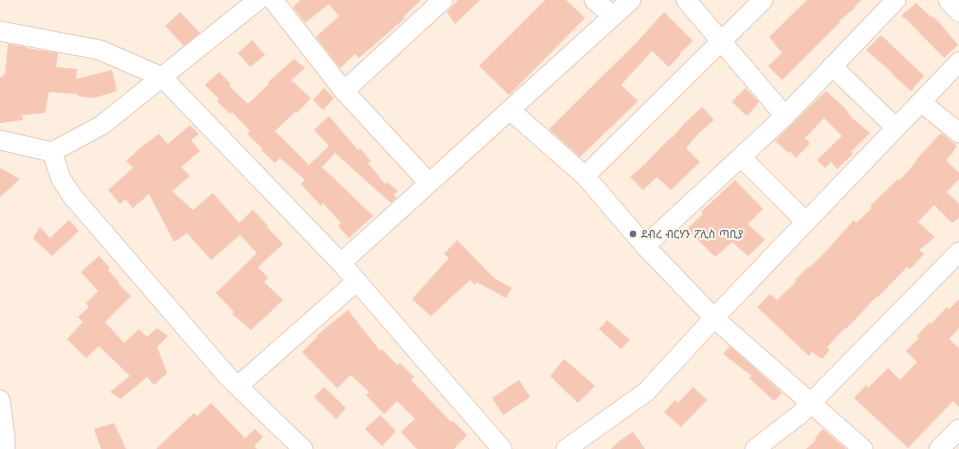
<svg xmlns="http://www.w3.org/2000/svg" width="959" height="449" font-family="'Work Sans','Noto Sans Ethiopic',sans-serif">
  <style>
    .building { fill: #f5c7b4 }
    .lines { fill: none; stroke-linecap: round; stroke-linejoin: round }
    .minor-casing { stroke: #e4cbbd; stroke-width: 21 }
    .minor { stroke: #fff; stroke-width: 19 }
    .service-dot { fill: #5c6f8a; stroke: #fff3e6; stroke-width: 1.5 }
    .labels { text-anchor: middle; stroke-width: 4; stroke-linejoin: round; paint-order: stroke }
    .service-label { font-size: 11px; fill: #4e5e75; stroke: #fff3e6; text-anchor: start }
  </style>
  <rect width="100%" height="100%" fill="#feeedf"/>
  <!-- building -->
  <g class="building">
    <polygon points="300,0 421,0 403,17 404,19 359,58 355,54 340,68 316,37 339,16 329,4 305,23 293,7"/>
    <polygon points="458,0 480,0 455,24 447,12"/>
    <polygon points="545,0 566,0 585,18 509,95 479,66"/>
    <polygon points="807,0 861,0 854,7 855,8 839,21 840,22 782,80 768,66 782,53 769,37"/>
    <polygon points="916,3 931,17 932,16 938,21 958,45 944,58 907,20 901,16"/>
    <polygon points="180,12 200,33 184,46 165,26"/>
    <polygon points="664,12 693,41 679,54 680,55 669,67 652,51 621,85 638,101 580,157 549,129 637,42"/>
    <polygon points="881,35 924,76 911,91 894,76 888,69 866,50"/>
    <polygon points="252,40 265,55 250,67 238,53"/>
    <polygon points="8,44 26,47 26,48 58,53 56,67 77,69 76,79 112,70 117,91 94,98 77,96 78,94 49,92 45,113 22,115 23,120 0,123 0,77 3,77 3,74 5,74"/>
    <polygon points="294,59 305,68 291,80 311,98 297,113 296,111 275,131 309,165 329,146 314,130 329,116 358,150 360,148 371,161 368,163 385,184 387,182 398,191 394,195 396,198 391,203 335,153 322,167 373,216 349,238 338,226 341,223 323,203 321,206 301,184 305,180 280,158 275,163 261,150 263,149 247,134 250,131 232,112 230,114 217,101 219,99 205,85 219,72 231,84 229,86 248,104 269,84 268,82"/>
    <polygon points="324,88 334,98 323,110 313,100"/>
    <polygon points="745,88 759,102 747,116 732,102"/>
    <polygon points="826,91 845,108 852,118 870,133 851,152 853,154 837,169 831,162 825,168 817,160 842,136 824,118 805,138 810,143 796,158 790,151 789,153 775,141 809,107"/>
    <polygon points="702,107 714,120 698,134 686,148 700,162 671,190 657,177 643,190 630,177 644,165 671,137 672,138 684,124"/>
    <polygon points="190,125 199,134 191,140 200,151 181,167 190,176 172,191 193,210 213,193 239,223 253,210 268,226 267,227 283,244 258,267 268,278 264,282 283,300 251,330 232,314 234,312 216,293 257,253 240,235 211,260 187,233 174,242 149,194 133,208 125,199 120,204 108,190 133,168 126,161 140,148 159,134 168,144"/>
    <polygon points="941,133 957,146 953,152 946,160 959,173 959,179 947,192 959,204 959,218 952,223 934,205 918,222 935,237 919,250 924,254 910,269 907,267 877,298 876,297 846,329 845,328 827,347 830,350 822,359 812,352 809,356 757,307 770,294 777,300 796,282 795,280 808,267 809,268 826,251 854,220 856,223 872,208 870,206 898,179 900,180 909,170 917,160 916,160"/>
    <polygon points="0,168 20,179 0,197"/>
    <polygon points="735,180 763,209 748,224 765,240 748,256 732,242 715,257 687,229 703,214 701,212"/>
    <polygon points="69,220 79,231 52,256 33,238 40,227 50,238"/>
    <polygon points="457,240 494,278 512,288 506,298 477,282 475,285 470,280 431,316 412,299 449,258 444,254"/>
    <polygon points="99,256 110,268 108,270 119,282 118,283 131,296 105,322 124,343 139,329 147,337 157,328 168,336 157,347 167,373 154,385 147,377 121,399 110,392 130,376 99,346 86,358 67,339 83,322 78,317 89,307 86,303 98,291 81,272"/>
    <polygon points="959,299 959,328 949,339 959,348 959,407 953,401 908,448 854,398 866,385 868,388 888,368 900,380 917,362 906,351 919,338 917,336 930,322 931,324 947,307 949,309"/>
    <polygon points="348,310 380,351 382,349 397,365 400,363 414,377 411,380 451,422 452,420 467,435 454,449 417,449 401,432 415,419 397,401 384,414 366,395 369,392 351,375 337,388 302,352 318,336 317,335"/>
    <polygon points="607,320 630,340 621,349 599,329"/>
    <polygon points="730,346 782,393 774,401 749,378 752,376 723,354"/>
    <polygon points="564,359 595,386 578,403 550,376"/>
    <polygon points="519,380 530,397 503,415 492,398"/>
    <polygon points="324,387 346,408 336,419 314,397"/>
    <polygon points="693,387 707,400 681,427 664,412 675,400 678,403"/>
    <polygon points="211,403 245,438 255,429 263,437 254,446 257,449 156,449 194,413 197,416"/>
    <polygon points="380,415 396,431 382,446 365,429"/>
    <polygon points="114,423 126,449 101,449 94,429"/>
    <polygon points="823,429 846,449 806,449 816,440 815,438"/>
    <polygon points="633,432 645,449 611,449 619,441"/>
  </g>
  <g class="lines">
    <defs>
      <g id="minor">
        <polyline points="273,0 344,91 429,183"/>
        <polyline points="594,0 613,16"/>
        <polyline points="686,0 785,116 896,0"/>
        <polyline points="948,0 959,12"/>
        <polyline points="0,31 100,50 162,77 341,263 631,0"/>
        <polyline points="832,66 896,128"/>
        <polyline points="344,91 443,0"/>
        <polyline points="921,102 959,133"/>
        <polyline points="510,110 585,176 645,246 714,318 863,449"/>
        <polyline points="0,140 52,152 102,125 258,0"/>
        <polyline points="52,152 61,179 73,197 229,378 303,449"/>
        <polyline points="741,157 806,222"/>
        <polyline points="585,176 763,0"/>
        <polyline points="645,246 785,116"/>
        <polyline points="341,263 502,449"/>
        <polyline points="238,386 357,281"/>
        <polyline points="0,400 5,437 5,449"/>
        <polyline points="566,449 646,392 714,318 959,62"/>
        <polyline points="755,449 799,415 959,252"/>
        <polyline points="939,449 959,429"/>
      </g>
    </defs>
    <!-- minor casing -->
    <use href="#minor" class="minor-casing"/>
    <!-- minor -->
    <use href="#minor" class="minor"/>
  </g>
  <!-- markers -->
  <circle class="service-dot" cx="633" cy="234" r="4"/>
  <g class="labels">
    <!-- service labels -->
    <g class="service-label">
      <text x="641" y="238">ደብረ ብርሃን ፖሊስ ጣቢያ</text>
    </g>
  </g>
</svg>
